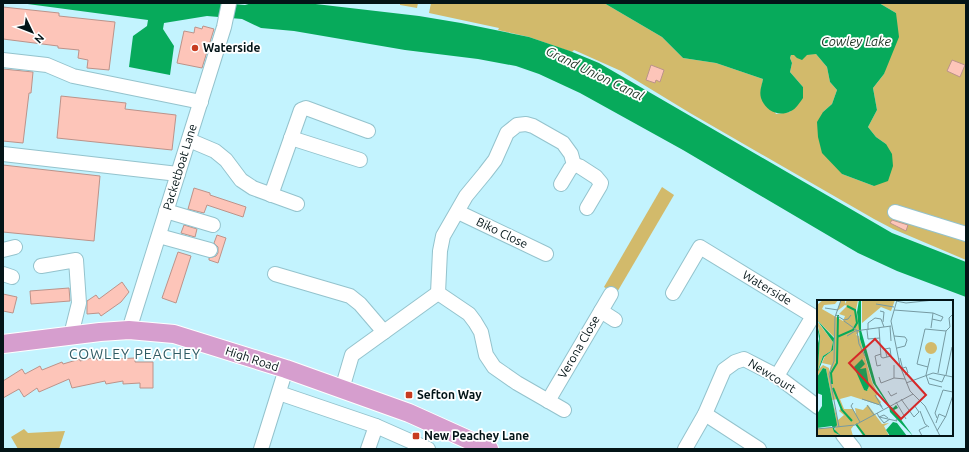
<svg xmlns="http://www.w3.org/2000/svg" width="969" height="452" font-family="Ubuntu,sans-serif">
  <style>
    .green { fill: #d2ba6b }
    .water { fill: #07aa5b }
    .building { fill: #fdc5b9; stroke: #bc938a }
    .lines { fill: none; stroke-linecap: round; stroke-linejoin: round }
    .minor-casing { stroke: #94c3cd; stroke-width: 16 }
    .major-casing { stroke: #fff; stroke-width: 20 }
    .minor { stroke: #fff; stroke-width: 14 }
    .major { stroke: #d69ece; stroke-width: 18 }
    .poi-dot { fill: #c73c21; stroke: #fff; stroke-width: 1.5 }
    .labels { text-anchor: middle; stroke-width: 3.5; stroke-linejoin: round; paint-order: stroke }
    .poi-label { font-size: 12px; font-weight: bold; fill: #031417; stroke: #fff; text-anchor: start }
    .street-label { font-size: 12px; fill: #031417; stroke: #fff }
    .water-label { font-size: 13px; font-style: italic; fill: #1b3121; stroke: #fff }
    .quarter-label { font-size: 14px; letter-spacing: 1px; fill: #2f5c65; stroke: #fff }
    .inset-river { fill: none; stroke: #07aa5b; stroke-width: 2 }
    .inset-road { fill: none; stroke: #769aa2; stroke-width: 1 }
    .view { fill: #d62828; fill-opacity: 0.15; stroke: #d62828; stroke-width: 2 }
    .inset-edge { fill: none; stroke: #031417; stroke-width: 2 }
  </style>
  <rect width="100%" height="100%" fill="#c3f3fe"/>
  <!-- green -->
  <g class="green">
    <polygon points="400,3 418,3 417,8 400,5"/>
    <polygon points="431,3 604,3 662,37 683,58 716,63 763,79 761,90 776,114 790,112 803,87 790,72 792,63 790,58 791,55 816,54 827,67 830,82 837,90 832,104 823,112 842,174 874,186 886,144 876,137 868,127 877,110 873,88 884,74 896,13 879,3 966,3 966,260 893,229 874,219 690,113 621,71 574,50 572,52 529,37 498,30 499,28 429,13"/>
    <polygon points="662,187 674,195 616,294 604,287"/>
    <polygon points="24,429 28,433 65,431 59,449 18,449 11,437"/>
  </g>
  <!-- water -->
  <g class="water">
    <polygon points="20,3 222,3 245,5 252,3 307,3 419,16 461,23 529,37 570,51 599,63 892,233 966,262 966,297 897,271 858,253 683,150 580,93 539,74 516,66 478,59 405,50 294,31 261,28 242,19 207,16 164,23 163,29 174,46 170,75 129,67 133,36 147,26 148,20"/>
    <path d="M604,3H879L896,13L899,37L884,74L873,88L877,110L868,127L876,137L886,144L892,154L893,166L888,181L874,186L842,174L822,153L818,137L817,122L823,112L832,104L837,90L830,82L827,67L816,54L807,55L802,60L797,58L794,55H791L790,58L792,63L790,72L803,87V98C800,102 796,109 791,111C778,118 765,110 761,98C759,91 762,85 763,79L716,63L683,58L662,37Z"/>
  </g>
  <!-- building -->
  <g class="building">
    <polygon points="3,7 59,13 59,16 115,22 109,70 87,68 88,60 78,58 79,50 58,48 58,46 3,39"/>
    <polygon points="203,26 214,29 202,68 177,63 184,31 194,33 195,27 202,29"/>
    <polygon points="952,60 965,65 960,77 947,71"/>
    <polygon points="651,65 664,70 660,82 656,80 655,83 646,80"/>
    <polygon points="3,69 33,72 31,93 29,93 23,143 3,141"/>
    <polygon points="61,96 126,103 125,109 176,115 172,150 57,138"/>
    <polygon points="3,165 100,176 94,241 3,232"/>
    <polygon points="194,188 210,193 210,195 246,207 243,217 207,205 204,213 188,209"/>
    <polygon points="892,220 908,225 906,231 890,223"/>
    <polygon points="184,225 197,229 195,237 181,233"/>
    <polygon points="217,235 226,238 218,263 209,260 209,258 216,256 218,253 218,247 214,243"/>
    <polygon points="178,252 191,256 176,303 162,298"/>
    <polygon points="122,282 129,292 121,302 101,316 99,313 87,314 87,301 96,295 99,299"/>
    <polygon points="69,288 70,301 31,304 30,291"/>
    <polygon points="3,294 17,297 13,313 3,311"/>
    <polygon points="96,357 97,360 115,357 115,359 135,358 135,362 153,362 153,388 140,388 140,383 123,384 123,381 106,384 105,381 72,388 69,379 39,392 37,388 24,397 19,389 3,398 3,381 22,369 25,374 40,366 42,370 62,362 63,364 80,359 80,361"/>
  </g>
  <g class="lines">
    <defs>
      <g id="minor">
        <polyline points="3,60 47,65 73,76 201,102"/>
        <polyline points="291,138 360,160"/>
        <polyline points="189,140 215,151 226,160 241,180 253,188 297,204"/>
        <polyline points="3,154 178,174"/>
        <polyline points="561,184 570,169 574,165 579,166 596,177 601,183 600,186 587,208"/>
        <polyline points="271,195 301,110 306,108 368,131"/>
        <polyline points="166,211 213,225"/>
        <polyline points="458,212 546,254"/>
        <polyline points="895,212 966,234"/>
        <polyline points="159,236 210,250"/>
        <polyline points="3,250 15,247"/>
        <polyline points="41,266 76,260 79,303 71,335"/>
        <polyline points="3,274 12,277"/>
        <polyline points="275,274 350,296 360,304 384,332"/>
        <polyline points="438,293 440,251 443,236 466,196 485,173 495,160 507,133 517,125 526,124 533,126 563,143 571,154 574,165"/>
        <polyline points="438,293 469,314 475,322 481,332 486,355 494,367 517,383 564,410"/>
        <polyline points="673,293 700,247 813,316 777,376"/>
        <polyline points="601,311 615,320"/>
        <polyline points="129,330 224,27 229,3"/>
        <polyline points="342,389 352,355 438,293"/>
        <polyline points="279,393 376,426 428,449"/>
        <polyline points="548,401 611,294"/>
        <polyline points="705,414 759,449"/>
        <polyline points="843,435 854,449"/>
        <polyline points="261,449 286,369"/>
        <polyline points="368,449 376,426"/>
        <polyline points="685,449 705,414 724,370 735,362 744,359 777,376 818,407"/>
      </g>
      <polyline id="major" points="3,344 100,332 129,330 174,334 286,369 409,413 489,449"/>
    </defs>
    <!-- minor casing -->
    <use href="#minor" class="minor-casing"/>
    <!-- major casing -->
    <use href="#major" class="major-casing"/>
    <!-- minor -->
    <use href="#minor" class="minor"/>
    <!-- major -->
    <use href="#major" class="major"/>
  </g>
  <!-- markers -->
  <g class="poi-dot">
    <circle cx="195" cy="48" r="4"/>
    <rect x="405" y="391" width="8" height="8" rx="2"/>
    <rect x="412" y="432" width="8" height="8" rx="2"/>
  </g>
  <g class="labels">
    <!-- poi labels -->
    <g class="poi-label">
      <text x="203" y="52">Waterside</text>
      <text x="417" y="399">Sefton Way</text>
      <text x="424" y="440">New Peachey Lane</text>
    </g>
    <!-- street labels -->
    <g class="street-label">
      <text transform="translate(180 167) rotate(-73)" y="4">Packetboat Lane</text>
      <text transform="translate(502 233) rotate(26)" y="4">Biko Close</text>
      <text transform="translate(767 288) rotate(31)" y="4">Waterside</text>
      <text transform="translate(579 347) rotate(-60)" y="4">Verona Close</text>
      <text transform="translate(252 359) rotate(18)" y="4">High Road</text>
      <text transform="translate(772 376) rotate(32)" y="4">Newcourt</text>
    </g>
    <!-- water labels -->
    <g class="water-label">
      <text x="856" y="46">Cowley Lake</text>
      <text transform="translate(595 73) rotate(26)" y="5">Grand Union Canal</text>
    </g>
    <!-- quarter labels -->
    <g class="quarter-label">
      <text x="135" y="359">COWLEY PEACHEY</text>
    </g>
  </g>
  <!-- overview -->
  <g transform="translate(817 300)">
    <rect width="136" height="136" fill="#c3f3fe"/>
    <path d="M6,0H21L18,4L7,5L5,9L26,21L28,16L22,14L30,6L28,5L20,11L24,0H28V4L30,0H41L39,10L43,31L39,35L42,36L55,82L61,94L59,96L64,102L62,105L34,96L23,99L27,109H36L39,114L38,108L46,110L51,105L65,124L72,123L67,126L72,136H46L38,124L34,129L36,136H24L18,131L19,119L9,69L6,68L0,77L3,36L0,21L16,42L14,51L6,56L1,70L6,65L12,68V72L14,65L5,63L8,56L16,50L17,37L0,20V5ZM47,58L43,69H49L51,90H47L42,76L43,63ZM21,99L24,108L22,111L27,115L21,120L15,100ZM45,0H78L74,11L64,7L45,23ZM108 48a6 6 0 1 1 12 0a6 6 0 1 1-12 0ZM0,128H16L22,136H0Z" fill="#d2ba6b" fill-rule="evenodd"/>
    <path d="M42,0H44V30L59,84L73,106L76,108L79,105L81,108L77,110L96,136L73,112L72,106L56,83L43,39L40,12ZM0,20L17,38L16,50L7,57L0,74V47L2,39L0,24L3,36L1,70L6,56L14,51L16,42ZM45,59L48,64L43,69L49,68L52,86L50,91L47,90L37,67ZM6,68L9,69L19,119L20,125L17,129L24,136L17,132L15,126L0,128V114L5,106V95L0,93V77ZM76,122L80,123L90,136H73L69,130Z" fill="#07aa5b"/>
    <path class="inset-river" d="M20,37L36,30L40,23L38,10L30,6M15,84L14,73L20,63L21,15M16,88L25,110L35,121M39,124L48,136"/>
    <path class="inset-road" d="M80,0L74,21L83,66L93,91L108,106L123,136M79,1L89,3L117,0M59,4L77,7M8,8L21,10M77,10L116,13L114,28M63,11L67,12L66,22M19,15L27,20L31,19L34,15M115,19L124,21L126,17L116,13M27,21L41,31M73,26L74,41M62,28L64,57L66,58L74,56L73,48L68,49L70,57M50,30L51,39L63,38M51,30V23L58,18L64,19L67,27M40,31L42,44L48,56M129,31L133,27L132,18L136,14M30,36L38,31L74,26M77,36L88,37L90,40L88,46L80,48M64,54L58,56L60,66L64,65M83,58L86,70M113,58L109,75L112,84L125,87M111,67L100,64L108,29L129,31M86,68L89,67L91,73L88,75M121,73L129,31M129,75L135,47M62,77L64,83L77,78L88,79M77,78V65M112,78L125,82L128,75M89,83L116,73L136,77M71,91L74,96L80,93M58,95L65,107M45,99L63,105L66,109M84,99L97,117L102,112L97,105M79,102L89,119M36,103L34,106L43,122M50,105L57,115M103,111L108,124L112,127M60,113L62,117L80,121L79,119M71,118L67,115L62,117L67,123L73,119M120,118L118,113L126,90L136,92M119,123L122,114L129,117M22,127L12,74L17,61L18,17L24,0M0,129L38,125L96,94M120,131L129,116L136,95M105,136L102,130L110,126"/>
    <path class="view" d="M58,39L109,95L84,119L32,63Z"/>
    <rect width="136" height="136" class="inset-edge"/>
  </g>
  <!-- border -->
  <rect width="969" height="452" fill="none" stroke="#031417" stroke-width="8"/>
  <!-- north arrow -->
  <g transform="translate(32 32) rotate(133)" stroke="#ffffff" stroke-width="3" paint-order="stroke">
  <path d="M0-3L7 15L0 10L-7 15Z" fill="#031417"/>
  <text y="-6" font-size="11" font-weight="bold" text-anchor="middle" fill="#031417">N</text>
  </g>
</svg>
